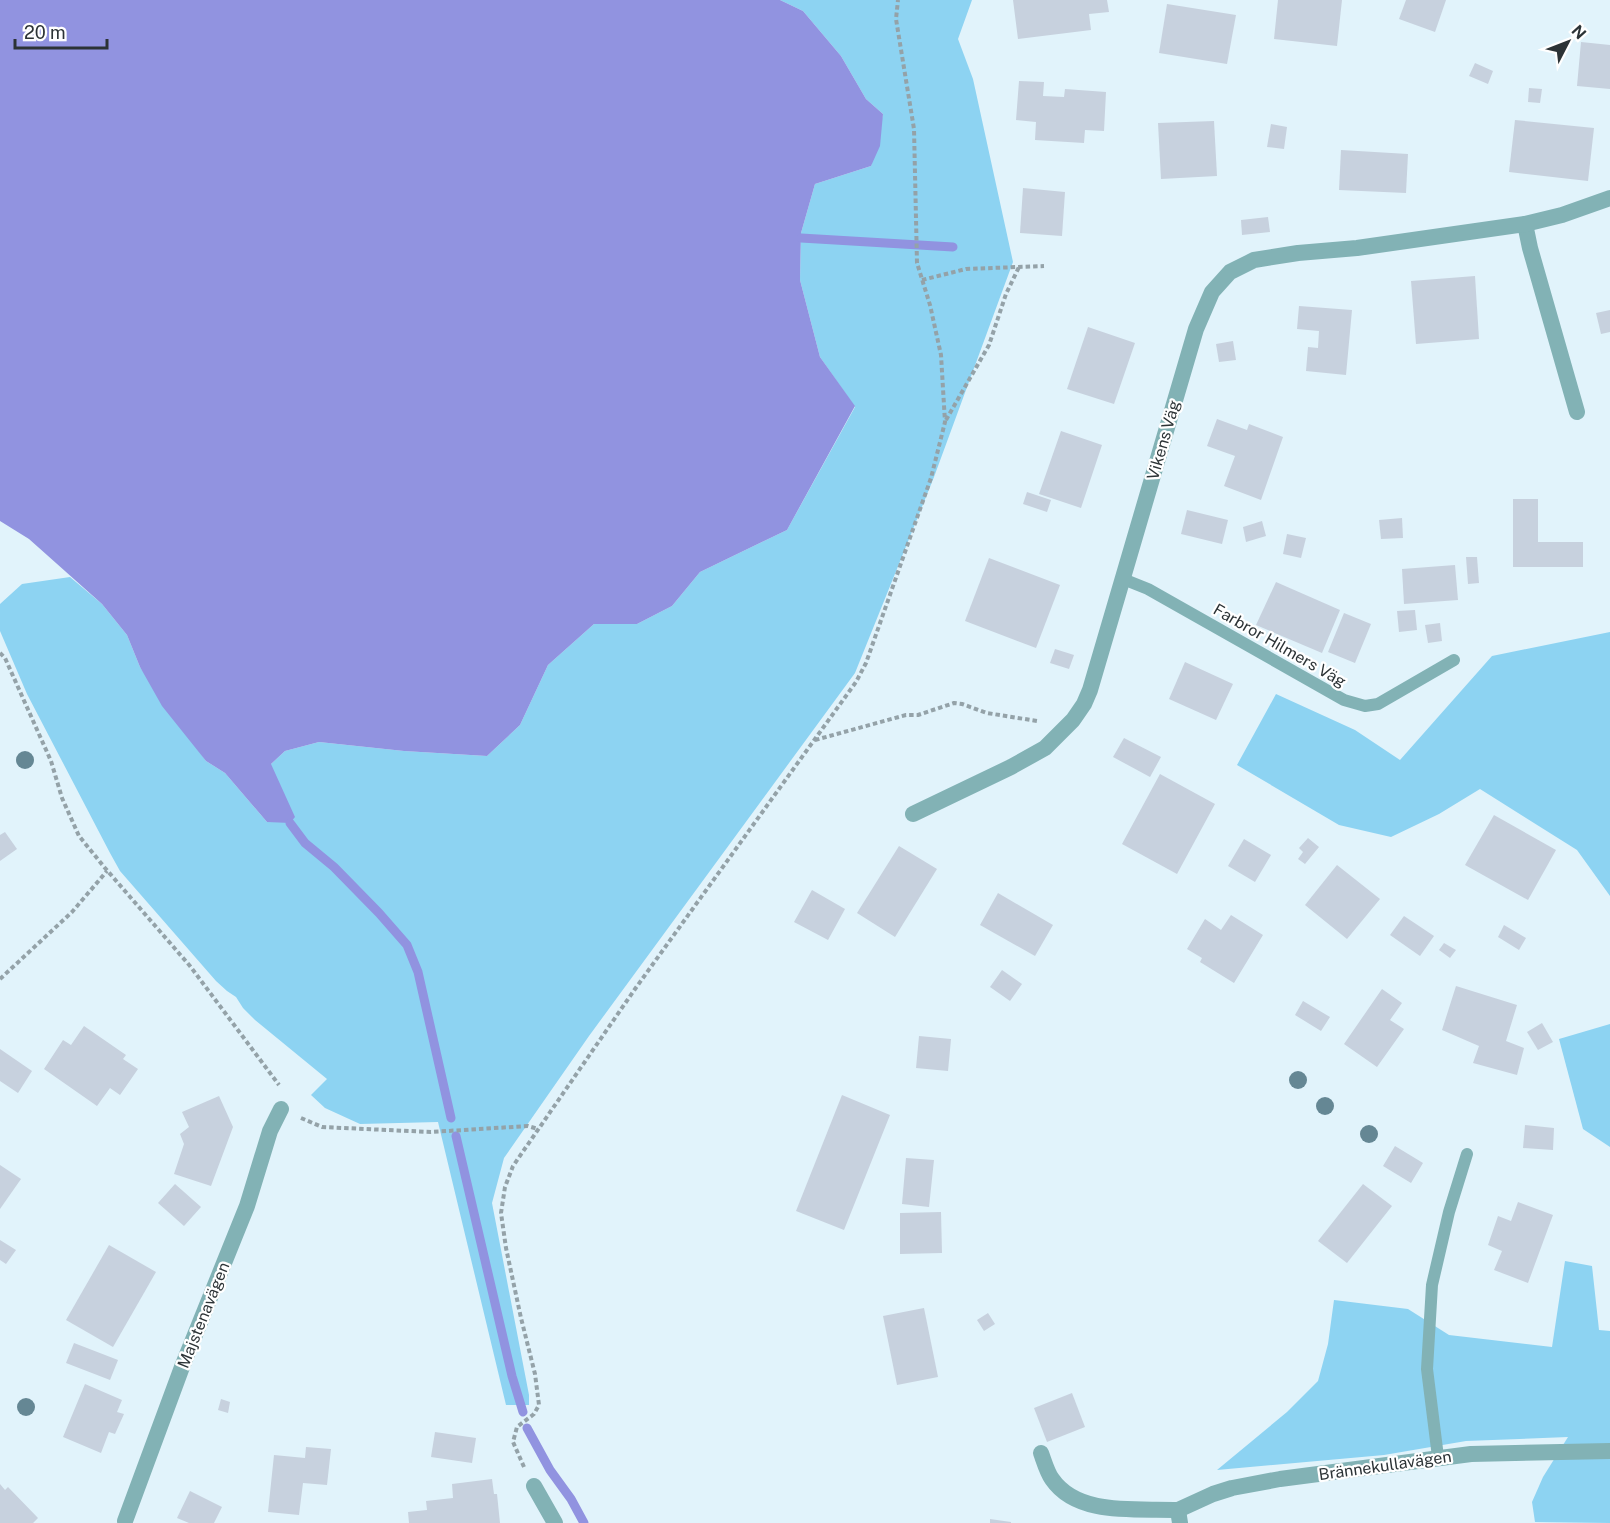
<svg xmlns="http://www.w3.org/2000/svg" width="1610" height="1523" font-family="'Public Sans',sans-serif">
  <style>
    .green { fill: #8dd3f2 }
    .water { fill: #9193e0 }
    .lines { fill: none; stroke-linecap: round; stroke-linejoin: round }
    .stream { stroke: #9193e0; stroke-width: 9 }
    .building { fill: #c7d1de }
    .path { stroke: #94a2a8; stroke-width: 4; stroke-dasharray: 4.5 3; stroke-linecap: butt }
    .service { stroke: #82b2b5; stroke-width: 12 }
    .minor { stroke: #82b2b5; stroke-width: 16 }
    .tree { fill: #658794 }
    .labels { text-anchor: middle; stroke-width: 4.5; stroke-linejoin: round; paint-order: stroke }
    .street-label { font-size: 16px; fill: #2c3336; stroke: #fff }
  </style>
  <rect width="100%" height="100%" fill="#e1f3fb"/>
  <!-- green -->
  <g class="green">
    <polygon points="780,0 972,0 958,39 973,79 1013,262 934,477 855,673 589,1036 504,1158 492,1203 529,1395 529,1405 506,1405 438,1122 360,1124 325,1108 311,1095 327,1079 255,1020 243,1008 236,997 227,991 216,981 120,871 110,853 27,694 0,631 0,604 22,584 70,577 102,604 127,635 140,667 206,761 225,773 267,822 271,764 285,751 319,742 404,751 487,756 520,725 548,665 594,624 637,624 672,606 700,572 787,530 855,407 820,357 800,280 801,233 815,184 871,166 883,114 866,99 841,56 803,11"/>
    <polygon points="1610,632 1610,896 1577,850 1480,789 1439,814 1391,837 1339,825 1237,765 1276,694 1355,730 1400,760 1492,656"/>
    <polygon points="1610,1024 1610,1147 1583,1129 1559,1039"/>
    <polygon points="1565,1261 1592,1266 1599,1330 1610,1331 1610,1523 1535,1522 1532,1502 1543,1477 1568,1437 1466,1441 1384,1455 1217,1470 1287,1412 1318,1381 1328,1344 1334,1300 1408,1309 1449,1335 1552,1347"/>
  </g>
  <!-- water -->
  <polygon class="water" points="0,0 780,0 803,11 841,56 866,99 883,114 880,146 871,166 815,184 801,233 800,280 820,357 855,406 787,530 700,572 672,606 637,624 594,624 548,665 520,725 487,756 404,751 319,742 285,751 271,764 295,817 290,823 267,822 225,773 206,761 162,706 140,667 127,635 102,604 29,539 0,521"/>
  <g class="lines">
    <!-- stream -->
    <g class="stream">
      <polyline points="801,238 953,247"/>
      <polyline points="290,823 305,843 334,867 379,913 407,945 418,972 451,1118"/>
      <polyline points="456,1136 512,1376 523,1412"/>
      <polyline points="527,1428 550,1470 571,1499 584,1523"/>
    </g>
  </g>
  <!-- building -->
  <g class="building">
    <polygon points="1013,0 1107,0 1109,12 1089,14 1091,30 1018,39"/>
    <polygon points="1278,0 1342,0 1337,46 1274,39"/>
    <polygon points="1406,0 1446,0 1435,32 1399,19"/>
    <polygon points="1167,4 1236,15 1227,64 1159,53"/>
    <polygon points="1581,42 1610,45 1610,89 1577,86"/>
    <polygon points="1475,63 1493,71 1488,84 1469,76"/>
    <polygon points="1019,81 1044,82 1043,96 1064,97 1065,89 1106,92 1104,131 1085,130 1084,143 1035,140 1036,122 1016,120"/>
    <polygon points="1529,88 1542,89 1540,103 1528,102"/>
    <polygon points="1515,120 1594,128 1588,181 1509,172"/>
    <polygon points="1214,121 1217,176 1161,179 1158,123"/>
    <polygon points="1271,124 1287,127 1284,149 1267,147"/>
    <polygon points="1341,150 1408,154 1406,193 1339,190"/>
    <polygon points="1023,188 1065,192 1062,236 1020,233"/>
    <polygon points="1268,217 1270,232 1242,235 1241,220"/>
    <polygon points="1475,276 1479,339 1416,344 1411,281"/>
    <polygon points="1299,306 1352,310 1346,375 1306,371 1308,347 1318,348 1319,331 1297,329"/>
    <polygon points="1610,310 1610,332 1601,334 1596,313"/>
    <polygon points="1088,327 1135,343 1114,404 1067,389"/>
    <polygon points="1233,341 1236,360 1219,362 1216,344"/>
    <polygon points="1217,419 1247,430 1249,424 1283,437 1261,500 1224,486 1235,456 1207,446"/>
    <polygon points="1061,431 1102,445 1081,508 1039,494"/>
    <polygon points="1027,492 1051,500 1047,512 1023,504"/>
    <polygon points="1513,499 1538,499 1538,542 1583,542 1583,567 1513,567"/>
    <polygon points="1187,510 1228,520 1222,544 1181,534"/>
    <polygon points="1402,518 1403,538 1381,539 1379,520"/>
    <polygon points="1262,521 1266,536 1246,542 1243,527"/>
    <polygon points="1287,534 1306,538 1301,558 1283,554"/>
    <polygon points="1466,557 1477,557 1479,583 1468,584"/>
    <polygon points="989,558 1060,585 1036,648 965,621"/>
    <polygon points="1455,565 1458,600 1404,604 1402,569"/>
    <polygon points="1276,582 1340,610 1322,653 1256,625"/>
    <polygon points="1415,610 1417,630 1399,632 1397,611"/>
    <polygon points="1344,613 1371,624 1355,663 1328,652"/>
    <polygon points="1440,623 1442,641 1428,643 1425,625"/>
    <polygon points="1055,649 1074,655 1069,669 1050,663"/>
    <polygon points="1185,662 1233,684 1216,720 1169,699"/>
    <polygon points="1124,738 1161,757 1150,777 1113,757"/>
    <polygon points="1160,774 1215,804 1177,874 1122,844"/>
    <polygon points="1494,815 1556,850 1528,900 1465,865"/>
    <polygon points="5,832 17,849 0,861 0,835"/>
    <polygon points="1308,838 1319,847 1305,864 1298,859 1303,852 1299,848"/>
    <polygon points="1244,839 1271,855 1255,882 1228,866"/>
    <polygon points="899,846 937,869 895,937 857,913"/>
    <polygon points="1337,865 1380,899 1347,939 1305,905"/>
    <polygon points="812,890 845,909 828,940 794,922"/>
    <polygon points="998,893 1053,925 1035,956 980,925"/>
    <polygon points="1231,915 1263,935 1234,983 1200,962 1202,958 1187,949 1205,919 1221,930"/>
    <polygon points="1404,916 1434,936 1420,956 1390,935"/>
    <polygon points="1504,925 1526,938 1519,950 1498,937"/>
    <polygon points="1444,943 1456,950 1450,958 1439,950"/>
    <polygon points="1002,970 1022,984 1010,1001 990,987"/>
    <polygon points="1456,986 1517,1005 1506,1041 1524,1048 1517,1075 1473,1063 1479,1046 1442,1030"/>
    <polygon points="1382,989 1402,1003 1390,1020 1404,1029 1377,1067 1344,1044"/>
    <polygon points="1303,1001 1330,1017 1321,1031 1295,1015"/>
    <polygon points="1542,1023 1553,1042 1538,1050 1527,1032"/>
    <polygon points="84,1026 126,1055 123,1059 138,1069 120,1095 110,1088 97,1106 44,1069 63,1040 71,1045"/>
    <polygon points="919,1036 951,1039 948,1071 916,1068"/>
    <polygon points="0,1049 32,1071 18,1093 0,1081"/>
    <polygon points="842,1095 890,1115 844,1230 796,1211"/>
    <polygon points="219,1096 233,1127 211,1186 174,1174 184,1144 180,1134 189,1127 182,1112"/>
    <polygon points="1525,1125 1554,1128 1553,1150 1523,1148"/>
    <polygon points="1395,1146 1423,1163 1411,1183 1383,1166"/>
    <polygon points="906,1158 934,1160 929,1207 902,1204"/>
    <polygon points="0,1165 21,1179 0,1209"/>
    <polygon points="175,1184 201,1207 184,1226 158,1203"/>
    <polygon points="1363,1184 1392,1206 1347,1263 1318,1241"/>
    <polygon points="1518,1202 1553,1215 1528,1283 1494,1270 1502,1251 1488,1245 1498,1216 1511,1221"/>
    <polygon points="941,1212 942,1253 900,1254 900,1213"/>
    <polygon points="0,1240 16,1250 6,1264 0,1260"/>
    <polygon points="109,1245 156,1272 113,1347 66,1320"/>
    <polygon points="924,1308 938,1377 897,1385 883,1316"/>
    <polygon points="988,1313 995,1324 984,1331 977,1320"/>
    <polygon points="74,1343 118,1360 110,1380 66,1363"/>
    <polygon points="85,1384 122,1400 117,1412 124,1414 115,1434 109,1432 101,1453 63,1437"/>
    <polygon points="1072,1393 1085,1427 1047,1442 1034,1408"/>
    <polygon points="221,1399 230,1402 228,1413 218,1410"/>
    <polygon points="435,1432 476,1438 472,1463 431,1457"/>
    <polygon points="306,1447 331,1449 327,1485 303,1483 299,1515 268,1512 274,1455 305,1458"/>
    <polygon points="492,1479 494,1494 497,1494 500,1523 409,1523 408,1512 427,1510 426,1501 453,1498 452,1484"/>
    <polygon points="0,1484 5,1490 8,1487 38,1518 33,1523 0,1523"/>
    <polygon points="190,1491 222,1507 214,1523 189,1523 177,1518"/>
    <polygon points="990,1519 1011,1522 1011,1523 990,1523"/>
  </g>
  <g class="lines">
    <!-- path -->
    <g class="path">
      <polyline points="922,280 966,269 1044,266"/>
      <polyline points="946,420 989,345 1006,294 1019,267"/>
      <polyline points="0,653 5,658 51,761 62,798 79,836 105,868 190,966 279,1085"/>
      <polyline points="815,740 906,715 918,715 954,703 962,704 987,713 1037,721"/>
      <polyline points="0,979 72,912 107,871"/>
      <polyline points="301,1118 322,1127 431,1132 528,1126 538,1129"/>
      <polyline points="524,1467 513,1442 517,1427 534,1414 539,1405 535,1374 521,1318 506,1248 501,1213 505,1187 513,1166 635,989 856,682 866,663 931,478 945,422 941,355 930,305 917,263 914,129 896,19 898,0"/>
    </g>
    <!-- service -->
    <g class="service">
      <polyline points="1123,579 1148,589 1344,700 1365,706 1378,704 1454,660"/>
      <polyline points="1438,1457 1427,1369 1432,1285 1449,1212 1467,1154"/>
    </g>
    <!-- minor -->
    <g class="minor">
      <polyline points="1525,224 1530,248 1577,412"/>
      <polyline points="913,814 1011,767 1045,748 1073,720 1084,704 1090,690 1196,329 1212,292 1230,272 1254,260 1298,253 1357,248 1525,224 1562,215 1610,198"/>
      <path d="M1041,1453C1044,1461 1047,1472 1052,1479C1078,1517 1138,1508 1178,1510"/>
      <polyline points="534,1486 555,1523"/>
      <polyline points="125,1521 182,1367 247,1206 270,1131 281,1109"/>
      <polyline points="1180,1523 1178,1510 1213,1494 1232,1488 1280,1479 1471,1454 1610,1451"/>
    </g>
  </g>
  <!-- trees -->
  <g class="tree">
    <circle cx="25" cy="760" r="9"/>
    <circle cx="1298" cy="1080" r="9"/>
    <circle cx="1325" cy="1106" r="9"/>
    <circle cx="1369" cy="1134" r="9"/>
    <circle cx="26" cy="1407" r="9"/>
  </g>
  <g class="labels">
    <!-- street labels -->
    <g class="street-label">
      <text transform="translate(1163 440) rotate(-74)" y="6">Vikens Väg</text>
      <text transform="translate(1280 645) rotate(30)" y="6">Farbror Hilmers Väg</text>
      <text transform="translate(203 1315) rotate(-68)" y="6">Majstenavägen</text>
      <text transform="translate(1385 1465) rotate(-8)" y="6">Brännekullavägen</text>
    </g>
  </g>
  <!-- north arrow -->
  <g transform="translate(1568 42) rotate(48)" stroke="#ffffff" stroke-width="4.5" paint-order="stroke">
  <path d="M0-4.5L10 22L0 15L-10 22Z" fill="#2c3336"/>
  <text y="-9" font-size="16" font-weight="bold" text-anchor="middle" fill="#2c3336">N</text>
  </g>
  <!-- scale -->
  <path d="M15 39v9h92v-9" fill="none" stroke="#2c3336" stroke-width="3"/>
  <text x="24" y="39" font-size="18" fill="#2c3336" stroke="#ffffff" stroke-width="4.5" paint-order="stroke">20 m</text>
</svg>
